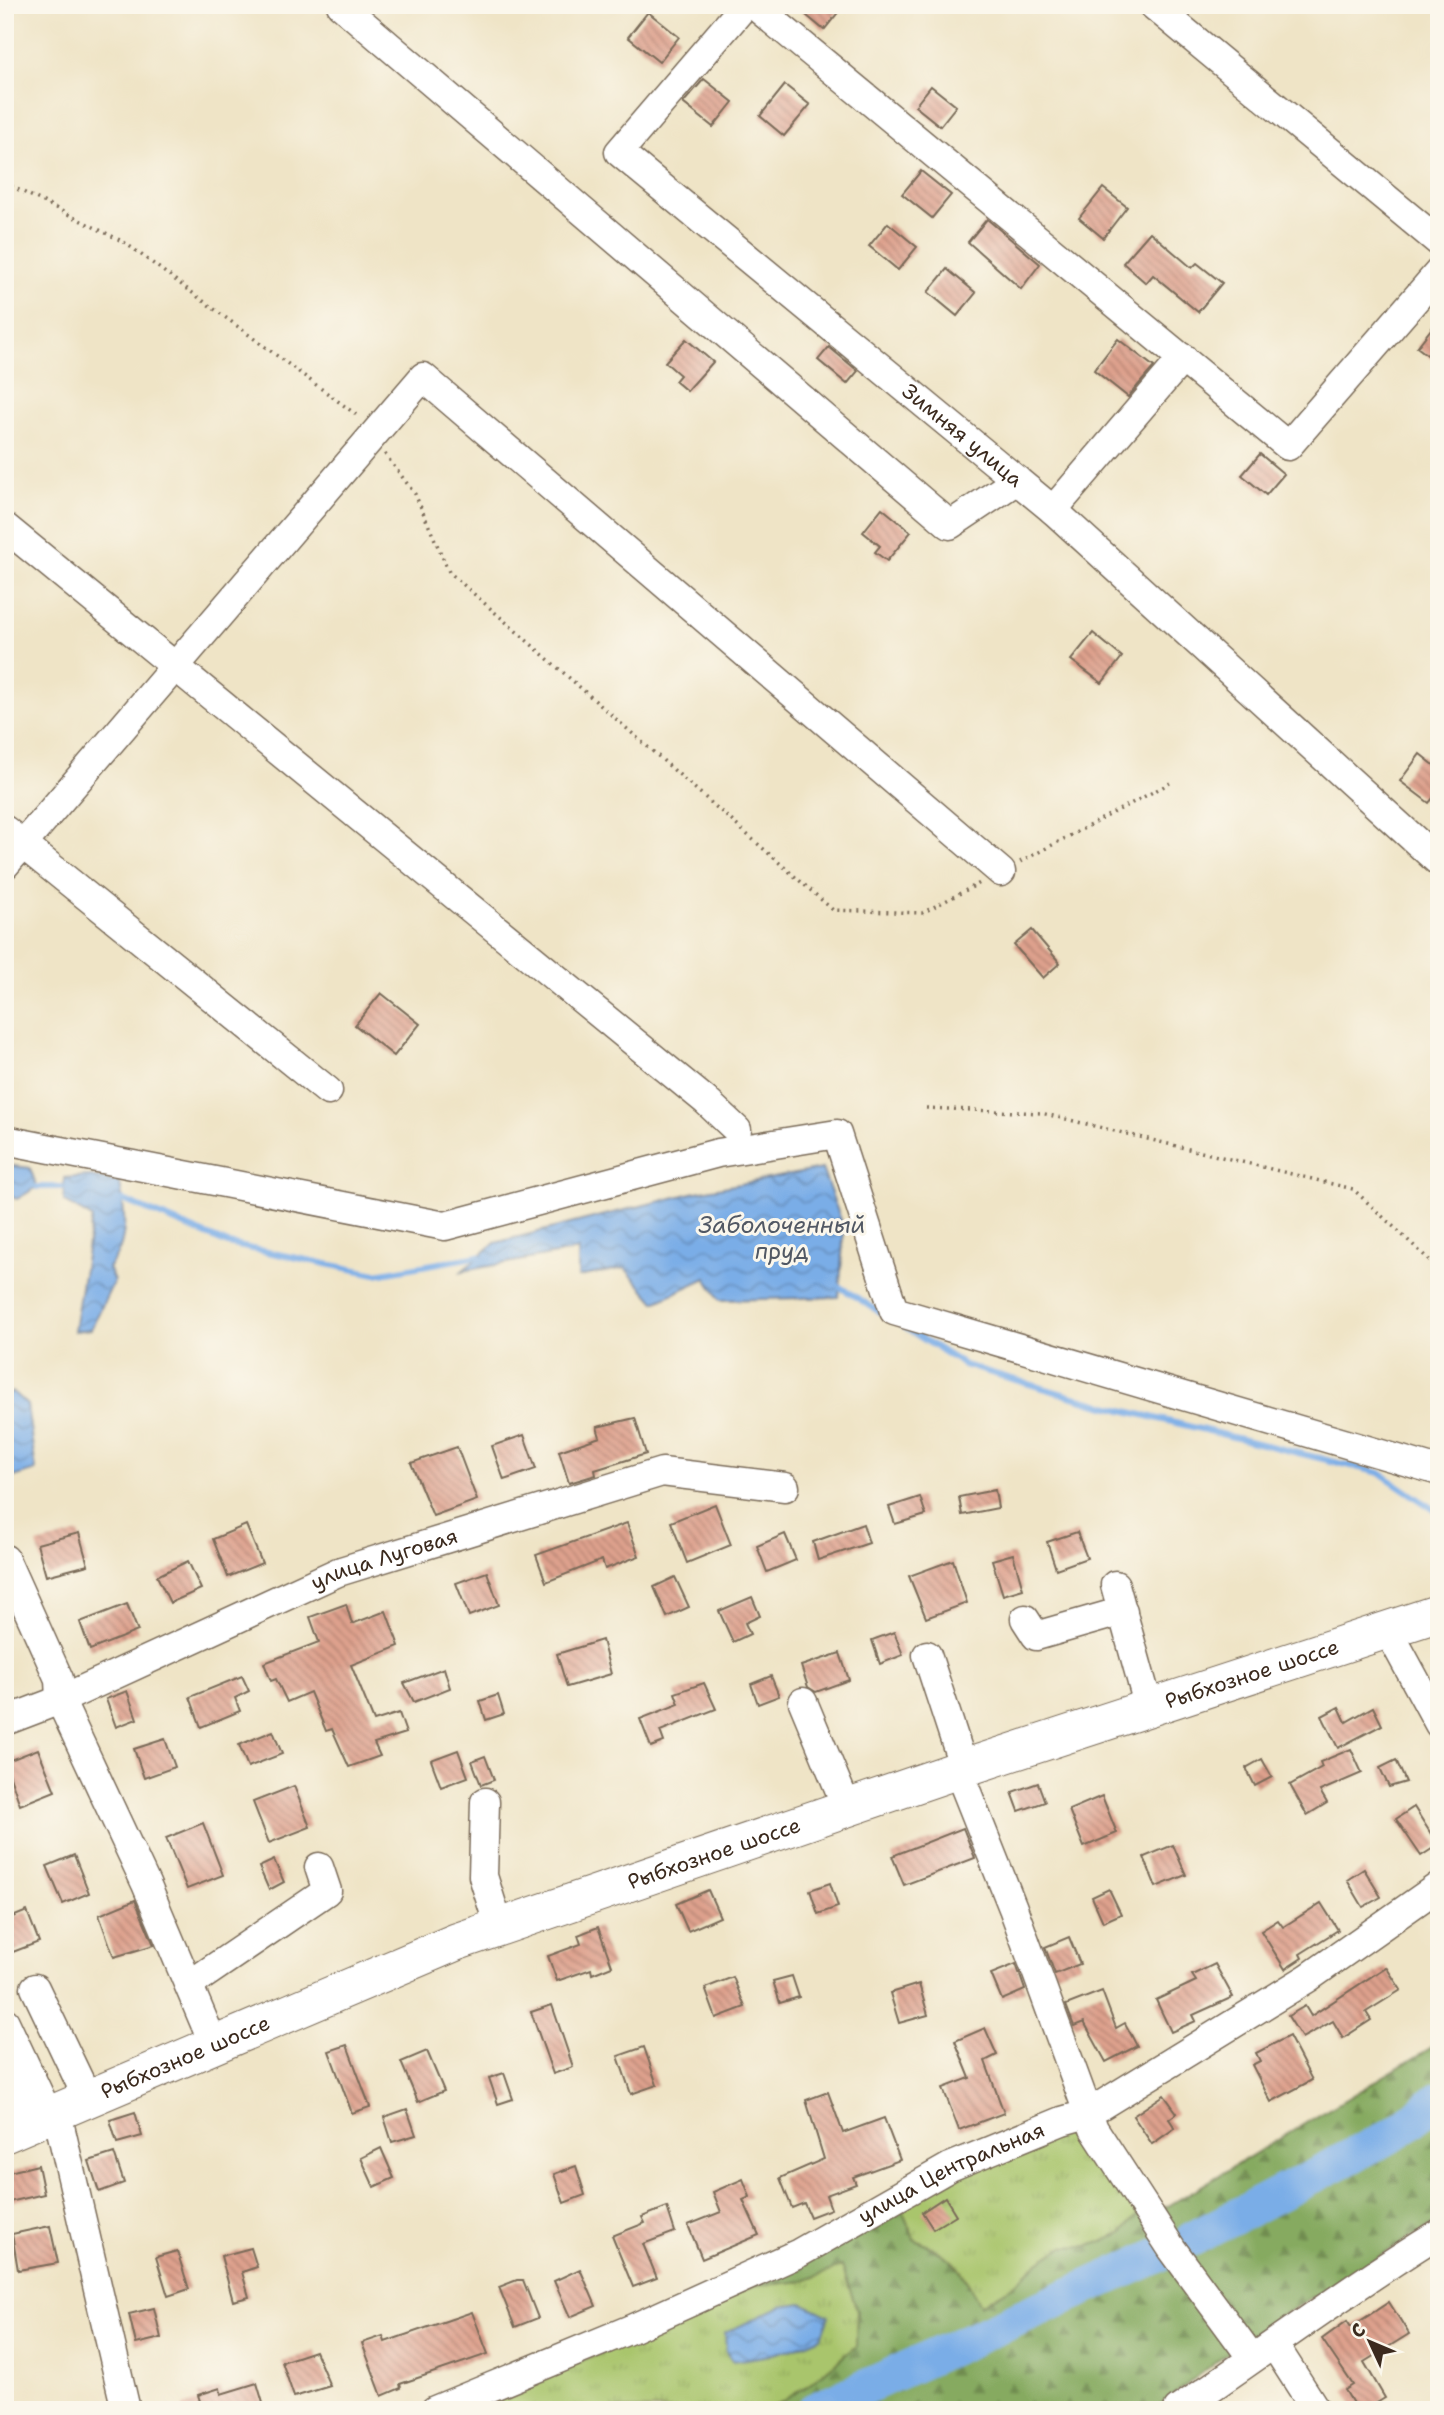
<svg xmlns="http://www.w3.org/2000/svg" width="1444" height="2415" font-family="'Shantell Sans',sans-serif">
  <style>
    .grass { fill: url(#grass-tufts); stroke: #727845; stroke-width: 2 }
    .forest { fill: url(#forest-firs); stroke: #606a3f; stroke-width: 2 }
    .water { fill: url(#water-waves); stroke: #5a6c82; stroke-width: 2 }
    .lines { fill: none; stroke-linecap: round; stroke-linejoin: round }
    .stream { stroke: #7aade7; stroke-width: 6 }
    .river { stroke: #7aade7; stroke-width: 35 }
    .building { fill: url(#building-back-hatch) }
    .minor-casing { stroke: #7a6b59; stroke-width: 31 }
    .major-casing { stroke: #7a6b59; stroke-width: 39 }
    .path { stroke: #7a6b59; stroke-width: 3.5; stroke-dasharray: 2 5; stroke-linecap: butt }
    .minor { stroke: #fff; stroke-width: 28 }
    .major { stroke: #fff; stroke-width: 37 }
    .labels { text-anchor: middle; stroke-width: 6; stroke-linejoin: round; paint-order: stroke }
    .street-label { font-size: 21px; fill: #3b2a1e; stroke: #fbf7ec }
    .water-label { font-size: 23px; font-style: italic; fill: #515864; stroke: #fbf7ec }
  </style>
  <defs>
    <pattern id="grass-tufts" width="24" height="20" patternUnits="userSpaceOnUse" patternTransform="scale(1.75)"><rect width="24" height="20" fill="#a9c56c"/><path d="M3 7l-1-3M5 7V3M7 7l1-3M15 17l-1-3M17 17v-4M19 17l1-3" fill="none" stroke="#92a95d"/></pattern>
    <pattern id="forest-firs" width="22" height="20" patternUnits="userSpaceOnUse" patternTransform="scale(1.75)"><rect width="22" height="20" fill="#86aa60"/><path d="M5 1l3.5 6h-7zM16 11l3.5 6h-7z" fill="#6f8b4f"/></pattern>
    <pattern id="water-waves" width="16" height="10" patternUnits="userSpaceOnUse" patternTransform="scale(1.75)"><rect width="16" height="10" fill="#7aade7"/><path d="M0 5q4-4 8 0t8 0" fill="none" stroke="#658dbb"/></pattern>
    <pattern id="building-back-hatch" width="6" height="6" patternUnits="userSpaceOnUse" patternTransform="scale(1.75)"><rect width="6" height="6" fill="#dea18d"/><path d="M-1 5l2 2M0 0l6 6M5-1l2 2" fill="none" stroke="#b58373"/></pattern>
  </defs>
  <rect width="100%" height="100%" fill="#fbf7ec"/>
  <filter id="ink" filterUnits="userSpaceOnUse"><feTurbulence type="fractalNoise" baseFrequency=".0143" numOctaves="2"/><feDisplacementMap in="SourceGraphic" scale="14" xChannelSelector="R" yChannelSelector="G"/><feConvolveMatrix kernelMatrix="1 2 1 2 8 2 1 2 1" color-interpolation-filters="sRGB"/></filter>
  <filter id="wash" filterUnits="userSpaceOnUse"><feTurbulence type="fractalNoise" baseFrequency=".00686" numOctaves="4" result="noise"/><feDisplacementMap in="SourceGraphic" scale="28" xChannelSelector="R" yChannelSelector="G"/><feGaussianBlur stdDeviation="1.57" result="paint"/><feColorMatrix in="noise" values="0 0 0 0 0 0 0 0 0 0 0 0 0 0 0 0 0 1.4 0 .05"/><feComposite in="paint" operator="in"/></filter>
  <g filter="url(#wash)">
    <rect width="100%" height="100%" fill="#efe4c6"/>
    <!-- grass -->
    <g class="grass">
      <path d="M1077,2124L1138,2215L1122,2234L1090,2246L1062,2247L1039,2262L1013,2286L979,2306C962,2265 954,2257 914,2239L899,2203Z"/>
      <polygon points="843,2266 857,2311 856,2346 809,2385 768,2410 471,2409 753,2286 804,2281"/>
    </g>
    <!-- forest -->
    <path class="forest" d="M1439,2043V2221L1259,2329L1154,2410H768L809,2385L856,2346L857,2311L842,2266L804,2281L753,2286L899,2203L914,2239C957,2259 958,2265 980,2305L1013,2286L1039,2262L1062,2247L1090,2246L1122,2234L1138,2215L1143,2216L1168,2206Z"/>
    <!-- water -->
    <g class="water">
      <polygon points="5,1165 30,1168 37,1187 17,1199 5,1195"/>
      <polygon points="822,1169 844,1228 839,1297 720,1300 706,1278 655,1302 625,1268 578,1277 578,1250 462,1271 495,1243 696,1192"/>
      <path d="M90,1176L120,1183C125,1213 130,1242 108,1268L114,1281L91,1329L74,1331L92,1218L64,1201V1178Z"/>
      <polygon points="13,1392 27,1405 36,1470 5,1480 5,1394"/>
      <path d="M802,2303L829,2316L821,2337C791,2351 765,2357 733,2361L726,2350L725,2333L781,2306Z"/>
    </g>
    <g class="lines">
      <!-- stream -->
      <g class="stream">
        <polyline points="37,1187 62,1187"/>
        <polyline points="123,1200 228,1244 376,1274 479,1256"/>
        <polyline points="840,1287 886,1316"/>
        <polyline points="901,1325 964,1365 1094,1403 1380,1473 1439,1513"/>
      </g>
      <!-- river -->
      <g class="river">
        <polyline points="1192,2239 1396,2133 1439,2099"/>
        <polyline points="814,2410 1172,2249"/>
      </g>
    </g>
    <g id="blocks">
      <!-- building -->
      <g class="building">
        <polygon points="794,5 844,5 824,30"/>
        <polygon points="648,12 679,37 659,62 628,37"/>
        <polygon points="704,79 733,102 713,127 683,103"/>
        <polygon points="785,85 810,105 784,136 760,116"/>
        <polygon points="931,86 956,106 940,126 915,106"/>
        <polygon points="921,171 951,195 932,218 902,194"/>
        <polygon points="1103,188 1127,207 1103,238 1079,218"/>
        <polygon points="987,219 1040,264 1021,289 968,242"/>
        <polygon points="888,223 917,247 898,270 869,246"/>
        <polygon points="1150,232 1192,268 1197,263 1222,283 1198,312 1153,275 1146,283 1123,263"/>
        <polygon points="947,269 976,293 957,316 928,292"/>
        <polygon points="1439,319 1439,364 1417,347"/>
        <polygon points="686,339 713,362 687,391 675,381 680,375 665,362"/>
        <polygon points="1118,339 1154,367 1128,397 1094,370"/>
        <polygon points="829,347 858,371 847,384 818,360"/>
        <polygon points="1260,454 1284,474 1266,495 1242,475"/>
        <polygon points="882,508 911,532 887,561 875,552 880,546 863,532"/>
        <polygon points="1093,633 1122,657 1102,683 1071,660"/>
        <polygon points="1420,754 1439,769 1439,791 1429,803 1400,781"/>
        <polygon points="1032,930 1060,963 1043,978 1014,945"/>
        <polygon points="381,993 420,1024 394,1056 355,1025"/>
        <polygon points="635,1418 646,1454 595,1470 596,1475 569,1483 559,1451 600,1437 597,1427"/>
        <polygon points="524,1435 536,1469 504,1480 492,1446"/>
        <polygon points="457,1447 477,1500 433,1516 411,1463"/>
        <polygon points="995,1490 998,1508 962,1515 959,1497"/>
        <polygon points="920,1497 926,1515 895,1524 889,1507"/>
        <polygon points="715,1504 731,1545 687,1563 671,1522"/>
        <polygon points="627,1523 639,1556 605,1569 602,1560 546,1582 536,1555"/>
        <polygon points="863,1524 869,1543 818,1560 813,1542"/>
        <polygon points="246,1525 262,1563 228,1577 213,1539"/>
        <polygon points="1077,1532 1087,1558 1056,1569 1047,1542"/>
        <polygon points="79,1533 88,1565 46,1576 37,1544"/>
        <polygon points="785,1534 796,1560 767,1572 757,1546"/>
        <polygon points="1013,1554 1023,1589 1003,1595 992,1560"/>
        <polygon points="953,1560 967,1603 926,1618 909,1576"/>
        <polygon points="188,1561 201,1589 170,1603 157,1576"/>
        <polygon points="487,1572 499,1605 469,1616 456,1583"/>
        <polygon points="675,1577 689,1607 667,1617 654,1587"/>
        <polygon points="752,1597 760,1616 745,1623 750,1634 733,1642 719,1611"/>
        <polygon points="127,1604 138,1631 90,1650 80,1622"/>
        <polygon points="346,1604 352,1624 386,1611 399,1646 351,1665 374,1721 399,1713 406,1733 374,1743 380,1756 349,1767 332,1729 326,1731 310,1692 287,1702 276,1679 271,1681 264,1663 319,1642 310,1617"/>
        <polygon points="894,1632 903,1655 880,1664 872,1640"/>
        <polygon points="602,1640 611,1674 567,1687 557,1654"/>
        <polygon points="840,1653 849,1680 816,1692 808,1687 801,1666"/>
        <polygon points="444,1668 450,1688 414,1702 404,1683"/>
        <polygon points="242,1676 249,1691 235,1698 240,1711 201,1727 190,1697"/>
        <polygon points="771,1676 779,1696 758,1704 751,1684"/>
        <polygon points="704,1683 716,1709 660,1731 664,1742 651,1747 640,1719 679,1704 675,1693"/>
        <polygon points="127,1691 137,1719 116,1727 106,1699"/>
        <polygon points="498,1695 504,1714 486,1720 480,1701"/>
        <polygon points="1339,1707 1346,1722 1373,1707 1382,1725 1338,1748 1322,1716"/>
        <polygon points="273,1731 282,1754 248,1767 239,1745"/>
        <polygon points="165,1739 175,1767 144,1778 134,1749"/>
        <polygon points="38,1749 55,1791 20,1805 5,1762"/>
        <polygon points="1351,1749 1362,1773 1320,1791 1327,1803 1307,1815 1290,1785 1322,1767 1320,1762"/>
        <polygon points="458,1750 468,1777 441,1787 431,1760"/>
        <polygon points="485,1756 494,1780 481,1785 472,1761"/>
        <polygon points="1262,1759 1272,1777 1255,1786 1246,1768"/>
        <polygon points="1396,1760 1406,1782 1389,1787 1380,1768"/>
        <polygon points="1038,1783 1045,1802 1019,1811 1012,1792"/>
        <polygon points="294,1786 310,1827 269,1843 253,1802"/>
        <polygon points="1102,1796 1117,1833 1084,1847 1069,1810"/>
        <polygon points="1414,1807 1438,1845 1421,1856 1396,1819"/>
        <polygon points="203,1823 223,1875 187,1889 166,1838"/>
        <polygon points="963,1828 975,1858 904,1885 892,1856"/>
        <polygon points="1173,1845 1186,1875 1156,1887 1144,1857"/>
        <polygon points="74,1855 89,1893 63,1904 47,1866"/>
        <polygon points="274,1860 284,1882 269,1890 259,1867"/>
        <polygon points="1364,1869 1381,1897 1363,1907 1347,1880"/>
        <polygon points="830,1883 838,1907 818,1914 810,1890"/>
        <polygon points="1109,1889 1121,1914 1103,1922 1092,1897"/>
        <polygon points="708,1890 720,1917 688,1931 676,1904"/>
        <polygon points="135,1900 154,1945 114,1957 99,1915"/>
        <polygon points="1321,1903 1338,1930 1300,1954 1302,1958 1285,1969 1261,1931 1278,1920 1283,1927"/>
        <polygon points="27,1911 39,1942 5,1955 5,1920"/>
        <polygon points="598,1927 612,1966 592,1974 591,1969 557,1981 548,1956 581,1944 578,1935"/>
        <polygon points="1069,1937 1080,1964 1055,1974 1045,1947"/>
        <polygon points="1016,1964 1025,1990 1002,2000 991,1974"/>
        <polygon points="1215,1964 1233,1997 1193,2015 1196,2021 1171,2032 1156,2000 1196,1981 1192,1975"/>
        <polygon points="1386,1967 1401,1990 1366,2012 1371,2020 1343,2038 1333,2021 1302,2038 1288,2016 1305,2006 1311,2016"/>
        <polygon points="792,1976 799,1997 780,2003 773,1981"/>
        <polygon points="733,1977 745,2007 716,2018 705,1988"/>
        <polygon points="919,1984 928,2015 899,2023 890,1993"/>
        <polygon points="1102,1991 1116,2028 1125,2023 1137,2046 1106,2062 1084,2022 1074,2026 1066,2005"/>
        <polygon points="552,2005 573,2067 553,2074 531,2012"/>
        <polygon points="985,2028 997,2055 985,2061 1004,2113 959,2130 943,2088 970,2078 955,2041"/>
        <polygon points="1289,2036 1312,2080 1271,2102 1252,2065 1260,2061 1256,2053"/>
        <polygon points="347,2045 370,2107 352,2113 329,2051"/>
        <polygon points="644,2047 657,2085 631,2094 618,2056"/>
        <polygon points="427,2051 444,2091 418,2102 401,2062"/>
        <polygon points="504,2073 513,2099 498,2104 489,2078"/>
        <polygon points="828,2092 843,2133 884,2118 900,2160 853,2177 856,2184 826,2195 831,2209 810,2217 804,2203 792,2208 780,2178 824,2159 806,2100"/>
        <polygon points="1164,2095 1177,2113 1169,2119 1175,2128 1152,2144 1133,2116"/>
        <polygon points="407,2109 416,2135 392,2142 384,2117"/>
        <polygon points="135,2112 142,2136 117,2143 110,2120"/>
        <polygon points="381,2148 394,2178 374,2187 361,2158"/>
        <polygon points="114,2153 124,2183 99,2192 89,2161"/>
        <polygon points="38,2165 44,2194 5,2203 5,2173"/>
        <polygon points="576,2166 585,2195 564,2203 554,2174"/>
        <polygon points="743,2179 750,2197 743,2200 759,2235 702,2259 688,2225 721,2212 713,2192"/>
        <polygon points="945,2197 956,2215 933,2229 922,2212"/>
        <polygon points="667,2207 675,2232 643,2244 657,2278 633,2287 612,2236 645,2223 642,2217"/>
        <polygon points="50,2226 58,2263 18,2270 12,2234"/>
        <polygon points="251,2248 257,2267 242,2272 249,2297 233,2301 221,2256"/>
        <polygon points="177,2251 189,2289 168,2296 156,2257"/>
        <polygon points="580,2269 596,2306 570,2317 554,2281"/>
        <polygon points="517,2280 523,2280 538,2318 515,2327 499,2287"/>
        <polygon points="1389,2302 1409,2334 1364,2362 1385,2398 1365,2410 1357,2410 1345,2390 1353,2385 1322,2339 1347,2321 1351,2327"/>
        <polygon points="154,2308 161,2338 136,2344 129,2314"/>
        <polygon points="472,2312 488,2354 400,2384 401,2388 382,2396 362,2343 383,2336 385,2342"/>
        <polygon points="315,2351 330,2386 294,2397 282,2362"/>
        <polygon points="257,2383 265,2410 183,2410 183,2406 200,2401 198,2395 220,2388 221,2394"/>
      </g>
    </g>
  </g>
  <g filter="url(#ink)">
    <use href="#blocks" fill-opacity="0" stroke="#7a6b59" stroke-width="2"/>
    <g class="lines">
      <defs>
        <g id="minor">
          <polyline points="341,5 950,525 1017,480"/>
          <path id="s1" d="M745,5L619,152L1053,510L1439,862"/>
          <polyline points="754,5 1288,446 1439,272"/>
          <polyline points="1153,5 1439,242"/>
          <polyline points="1053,510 1183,358"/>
          <polyline points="5,527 706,1101 737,1130"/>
          <polyline points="5,830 328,1091"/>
          <polyline points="5,865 423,377 1001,872"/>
          <polyline points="5,1140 445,1226 718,1153 837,1134 894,1311 1439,1471"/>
          <polyline points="5,1559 59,1679 60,1700 146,1884 213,2043"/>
          <polyline points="1115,1585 1149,1708"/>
          <polyline points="1025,1619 1036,1636 1123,1611"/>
          <polyline points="1388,1630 1439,1724"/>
          <polyline points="927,1655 964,1768"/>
          <polyline points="803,1702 845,1803"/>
          <path id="s2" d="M5,1721L60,1700L338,1572L662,1472L785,1487"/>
          <polyline points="958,1770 1013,1908 1094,2129 1172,2249 1252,2358"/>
          <polyline points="485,1802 483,1876 499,1927"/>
          <polyline points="189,1985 327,1891 319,1867"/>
          <polyline points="35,1988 88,2099"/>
          <polyline points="5,2022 49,2116"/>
          <polyline points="5,2076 28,2125"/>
          <polyline points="57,2113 126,2410"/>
          <polyline points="1275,2346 1316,2410"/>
          <path id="s3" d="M435,2410L631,2329L799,2253L950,2167L1062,2121L1087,2114L1308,1978L1439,1886"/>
          <path d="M1178,2410C1265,2352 1349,2288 1439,2233"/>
        </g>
        <g id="major">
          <path id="s4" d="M5,2134L456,1942L958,1770L1439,1613"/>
        </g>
      </defs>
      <!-- minor casing -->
      <use href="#minor" class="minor-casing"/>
      <!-- major casing -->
      <use href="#major" class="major-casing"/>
      <!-- path -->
      <g class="path">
        <polyline points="5,183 124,242 358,416"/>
        <polyline points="385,454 415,494 449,572 833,910 922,913 980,883"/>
        <polyline points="1020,862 1170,783"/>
        <polyline points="926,1108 1041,1113 1353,1189 1439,1269"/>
      </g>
      <!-- minor -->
      <use href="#minor" class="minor"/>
      <!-- major -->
      <use href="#major" class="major"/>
    </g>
  </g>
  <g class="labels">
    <!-- street labels -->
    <g class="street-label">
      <text dy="7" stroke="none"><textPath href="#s1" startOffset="639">Зимняя улица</textPath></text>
      <text dy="7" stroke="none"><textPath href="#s2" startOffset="413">улица Луговая</textPath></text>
      <text dy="7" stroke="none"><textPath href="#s4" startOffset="1330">Рыбхозное шоссе</textPath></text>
      <text dy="7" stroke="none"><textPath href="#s4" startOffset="763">Рыбхозное шоссе</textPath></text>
      <text dy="7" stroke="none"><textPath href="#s4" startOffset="196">Рыбхозное шоссе</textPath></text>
      <text dy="7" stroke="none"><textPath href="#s3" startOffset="569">улица Центральная</textPath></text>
    </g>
    <!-- water labels -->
    <g class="water-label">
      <text x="782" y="1233">Заболоченный<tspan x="782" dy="26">пруд</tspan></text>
    </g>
  </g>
  <!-- margin -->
  <rect width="1444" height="2415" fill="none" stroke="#fbf7ec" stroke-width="28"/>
  <!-- north arrow -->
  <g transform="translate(1370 2342) rotate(314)" stroke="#fbf7ec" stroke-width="5" paint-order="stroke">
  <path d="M0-5L12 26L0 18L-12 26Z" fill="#3b2a1e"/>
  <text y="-10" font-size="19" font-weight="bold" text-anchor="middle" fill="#3b2a1e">С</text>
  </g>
</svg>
